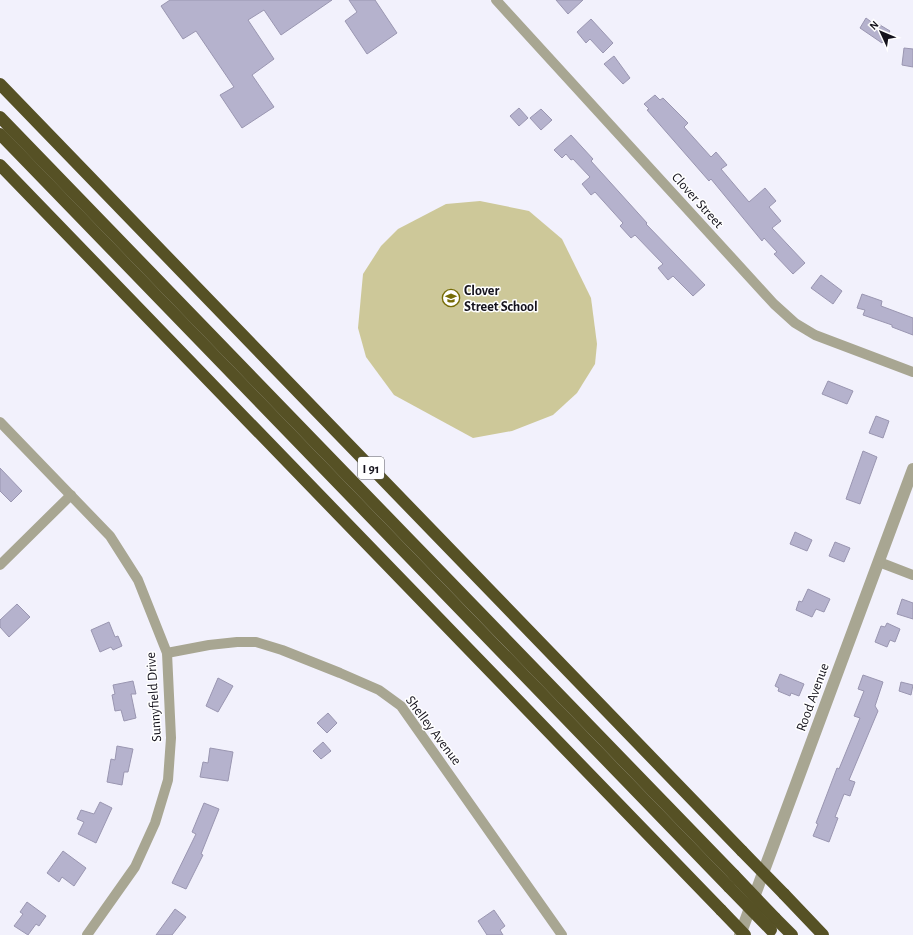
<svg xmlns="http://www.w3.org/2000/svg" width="913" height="935" font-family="'Alegreya Sans',sans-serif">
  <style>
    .green { fill: #cdc899 }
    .building { fill: #b5b2cd; stroke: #9a96b1 }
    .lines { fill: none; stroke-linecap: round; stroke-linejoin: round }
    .minor { stroke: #a8a692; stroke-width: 10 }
    .tertiary { stroke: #a8a692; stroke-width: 12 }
    .motorway { stroke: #565125; stroke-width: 12 }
    .motorway-bridge { stroke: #565125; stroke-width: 12 }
    .labels { text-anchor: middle; stroke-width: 3; stroke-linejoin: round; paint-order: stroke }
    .shield { fill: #fff; stroke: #5b5a61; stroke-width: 1 }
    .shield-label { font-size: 13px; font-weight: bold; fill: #15131d }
    .street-label { font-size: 14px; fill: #15131d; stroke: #fff }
    .poi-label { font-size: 14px; font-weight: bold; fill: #15131d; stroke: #fff; text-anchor: start }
  </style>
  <rect width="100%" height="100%" fill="#f2f1fc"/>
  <!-- green -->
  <polygon class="green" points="480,201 529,211 562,239 591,298 597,344 595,364 577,393 553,415 512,431 473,438 394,395 366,357 358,328 363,274 381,246 398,229 446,204"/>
  <!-- building -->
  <g class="building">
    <polygon points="170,0 332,0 281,35 264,10 248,20 274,59 252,75 274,107 242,128 220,95 234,87 196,31 183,39 161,6"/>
    <polygon points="349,0 375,0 397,33 367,54 345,21 357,12"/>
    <polygon points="556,0 583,0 568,14"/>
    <polygon points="866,18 874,24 875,22 890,31 882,43 860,28"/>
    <polygon points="591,19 613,43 603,53 590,39 586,43 577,32"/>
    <polygon points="904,48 913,49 913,67 902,65"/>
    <polygon points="614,56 630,78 623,84 604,64"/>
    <polygon points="655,95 660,100 663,98 688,123 684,127 711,157 716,152 727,165 721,169 749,202 765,188 776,201 769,207 781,221 772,228 805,263 793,274 774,254 777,252 764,238 762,241 711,179 709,181 647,110 649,109 644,104"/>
    <polygon points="519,108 528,118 519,126 510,116"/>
    <polygon points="541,109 552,120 541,130 530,118"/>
    <polygon points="571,135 593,159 591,161 647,223 646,224 705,285 693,296 673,276 668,280 658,268 663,264 635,235 631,238 620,226 623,223 595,192 591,195 582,184 590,177 573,159 571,160 566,154 562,158 554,150"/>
    <polygon points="821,275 842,291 833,304 811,288"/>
    <polygon points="862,294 882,301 881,306 913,318 913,335 892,327 892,325 863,315 865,310 857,308"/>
    <polygon points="828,381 853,391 847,404 822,394"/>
    <polygon points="876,416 889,421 883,438 869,433"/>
    <polygon points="863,451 877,457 860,504 846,499"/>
    <polygon points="0,468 22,491 11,502 0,491"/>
    <polygon points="795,532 812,540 807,551 790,544"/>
    <polygon points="835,542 850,548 844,562 829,556"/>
    <polygon points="808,589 830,599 824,612 816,609 812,617 796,610 799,601 802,602"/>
    <polygon points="902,599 913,603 913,619 897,614"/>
    <polygon points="17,604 30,617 9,637 0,627 0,620"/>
    <polygon points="109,622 115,637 118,636 122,646 113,650 111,647 100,652 91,630"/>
    <polygon points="887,623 900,629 895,642 890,640 887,647 875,642 881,626 885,627"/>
    <polygon points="780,674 804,684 799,696 791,693 790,696 778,691 779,688 775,686"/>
    <polygon points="863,675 883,682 875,706 878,711 849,780 855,782 850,796 844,794 835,817 838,818 829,842 813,836 818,824 816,823 837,768 839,769 860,718 854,716 864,691 858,689"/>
    <polygon points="218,678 233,686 218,712 206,706"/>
    <polygon points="133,681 136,694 131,694 136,718 124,721 121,710 115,711 112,695 115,694 113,685"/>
    <polygon points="901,682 913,685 911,695 899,691"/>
    <polygon points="328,713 337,723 327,733 317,723"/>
    <polygon points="323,742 331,751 321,759 313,751"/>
    <polygon points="117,746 133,749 128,772 124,772 122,785 107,782 111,759 115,760"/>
    <polygon points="210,748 233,752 228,781 200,777 203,762 208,763"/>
    <polygon points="100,802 112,808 96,843 78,834 84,822 77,819 81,810 94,814"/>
    <polygon points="204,803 219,809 201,854 203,855 186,889 172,883 196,834 192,832"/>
    <polygon points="63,851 86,868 74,886 62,877 59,882 47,873"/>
    <polygon points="27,902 46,916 39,926 36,924 28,935 14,926 23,914 20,912"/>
    <polygon points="175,909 186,917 172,935 156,935"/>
    <polygon points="494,910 505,926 500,930 503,935 487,935 478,921"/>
  </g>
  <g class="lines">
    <!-- minor -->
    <g class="minor">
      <polyline points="496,0 774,304 795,323 815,335 913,372"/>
      <polyline points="0,422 110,536 138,580 167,653 171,738 168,780 155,823 135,867 87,935"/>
      <polyline points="879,562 913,575"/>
      <polyline points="0,565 71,495"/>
      <polyline points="167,653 209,645 237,642 256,642 282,650 340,673 379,690 401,706 562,935"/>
    </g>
    <!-- tertiary -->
    <polyline class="tertiary" points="740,935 913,469"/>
    <!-- motorway -->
    <g class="motorway">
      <polyline points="0,84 742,851"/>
      <polyline points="0,117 734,875"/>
      <polyline points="0,134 729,887"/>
      <polyline points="0,165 721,910"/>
      <polyline points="784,894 823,935"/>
      <polyline points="775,918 792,935"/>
    </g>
    <!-- motorway-bridge -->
    <g class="motorway-bridge">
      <polyline points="742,851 784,894"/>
      <polyline points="734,875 775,918"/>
      <polyline points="729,887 771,930"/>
      <polyline points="721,910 745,935"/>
    </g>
  </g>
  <!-- icons -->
  <defs>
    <symbol id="school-ring" viewBox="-11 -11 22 22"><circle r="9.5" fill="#fff" stroke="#766c06" stroke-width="1.5"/><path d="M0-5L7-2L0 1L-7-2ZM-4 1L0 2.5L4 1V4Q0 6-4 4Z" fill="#766c06"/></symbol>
  </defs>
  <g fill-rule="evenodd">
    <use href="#school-ring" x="441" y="288" width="20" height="20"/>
  </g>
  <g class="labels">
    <!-- shield labels -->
    <rect class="shield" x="358" y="457" width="26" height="22" rx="3"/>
    <g class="shield-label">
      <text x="371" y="473">I 91</text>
    </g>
    <!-- street labels -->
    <g class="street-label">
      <text transform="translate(698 200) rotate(48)" y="5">Clover Street</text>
      <text transform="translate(153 697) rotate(-94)" y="5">Sunnyfield Drive</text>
      <text transform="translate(812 697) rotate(-70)" y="5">Rood Avenue</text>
      <text transform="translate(434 730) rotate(53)" y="5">Shelley Avenue</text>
    </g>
    <!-- poi labels -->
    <g class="poi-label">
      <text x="464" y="295">Clover<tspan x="464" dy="16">Street School</tspan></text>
    </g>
  </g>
  <!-- north arrow -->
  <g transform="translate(881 32) rotate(314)" stroke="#ffffff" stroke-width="3" paint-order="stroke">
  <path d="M0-3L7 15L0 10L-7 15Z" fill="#15131d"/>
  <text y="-6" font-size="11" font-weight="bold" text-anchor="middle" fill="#15131d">N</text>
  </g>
</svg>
